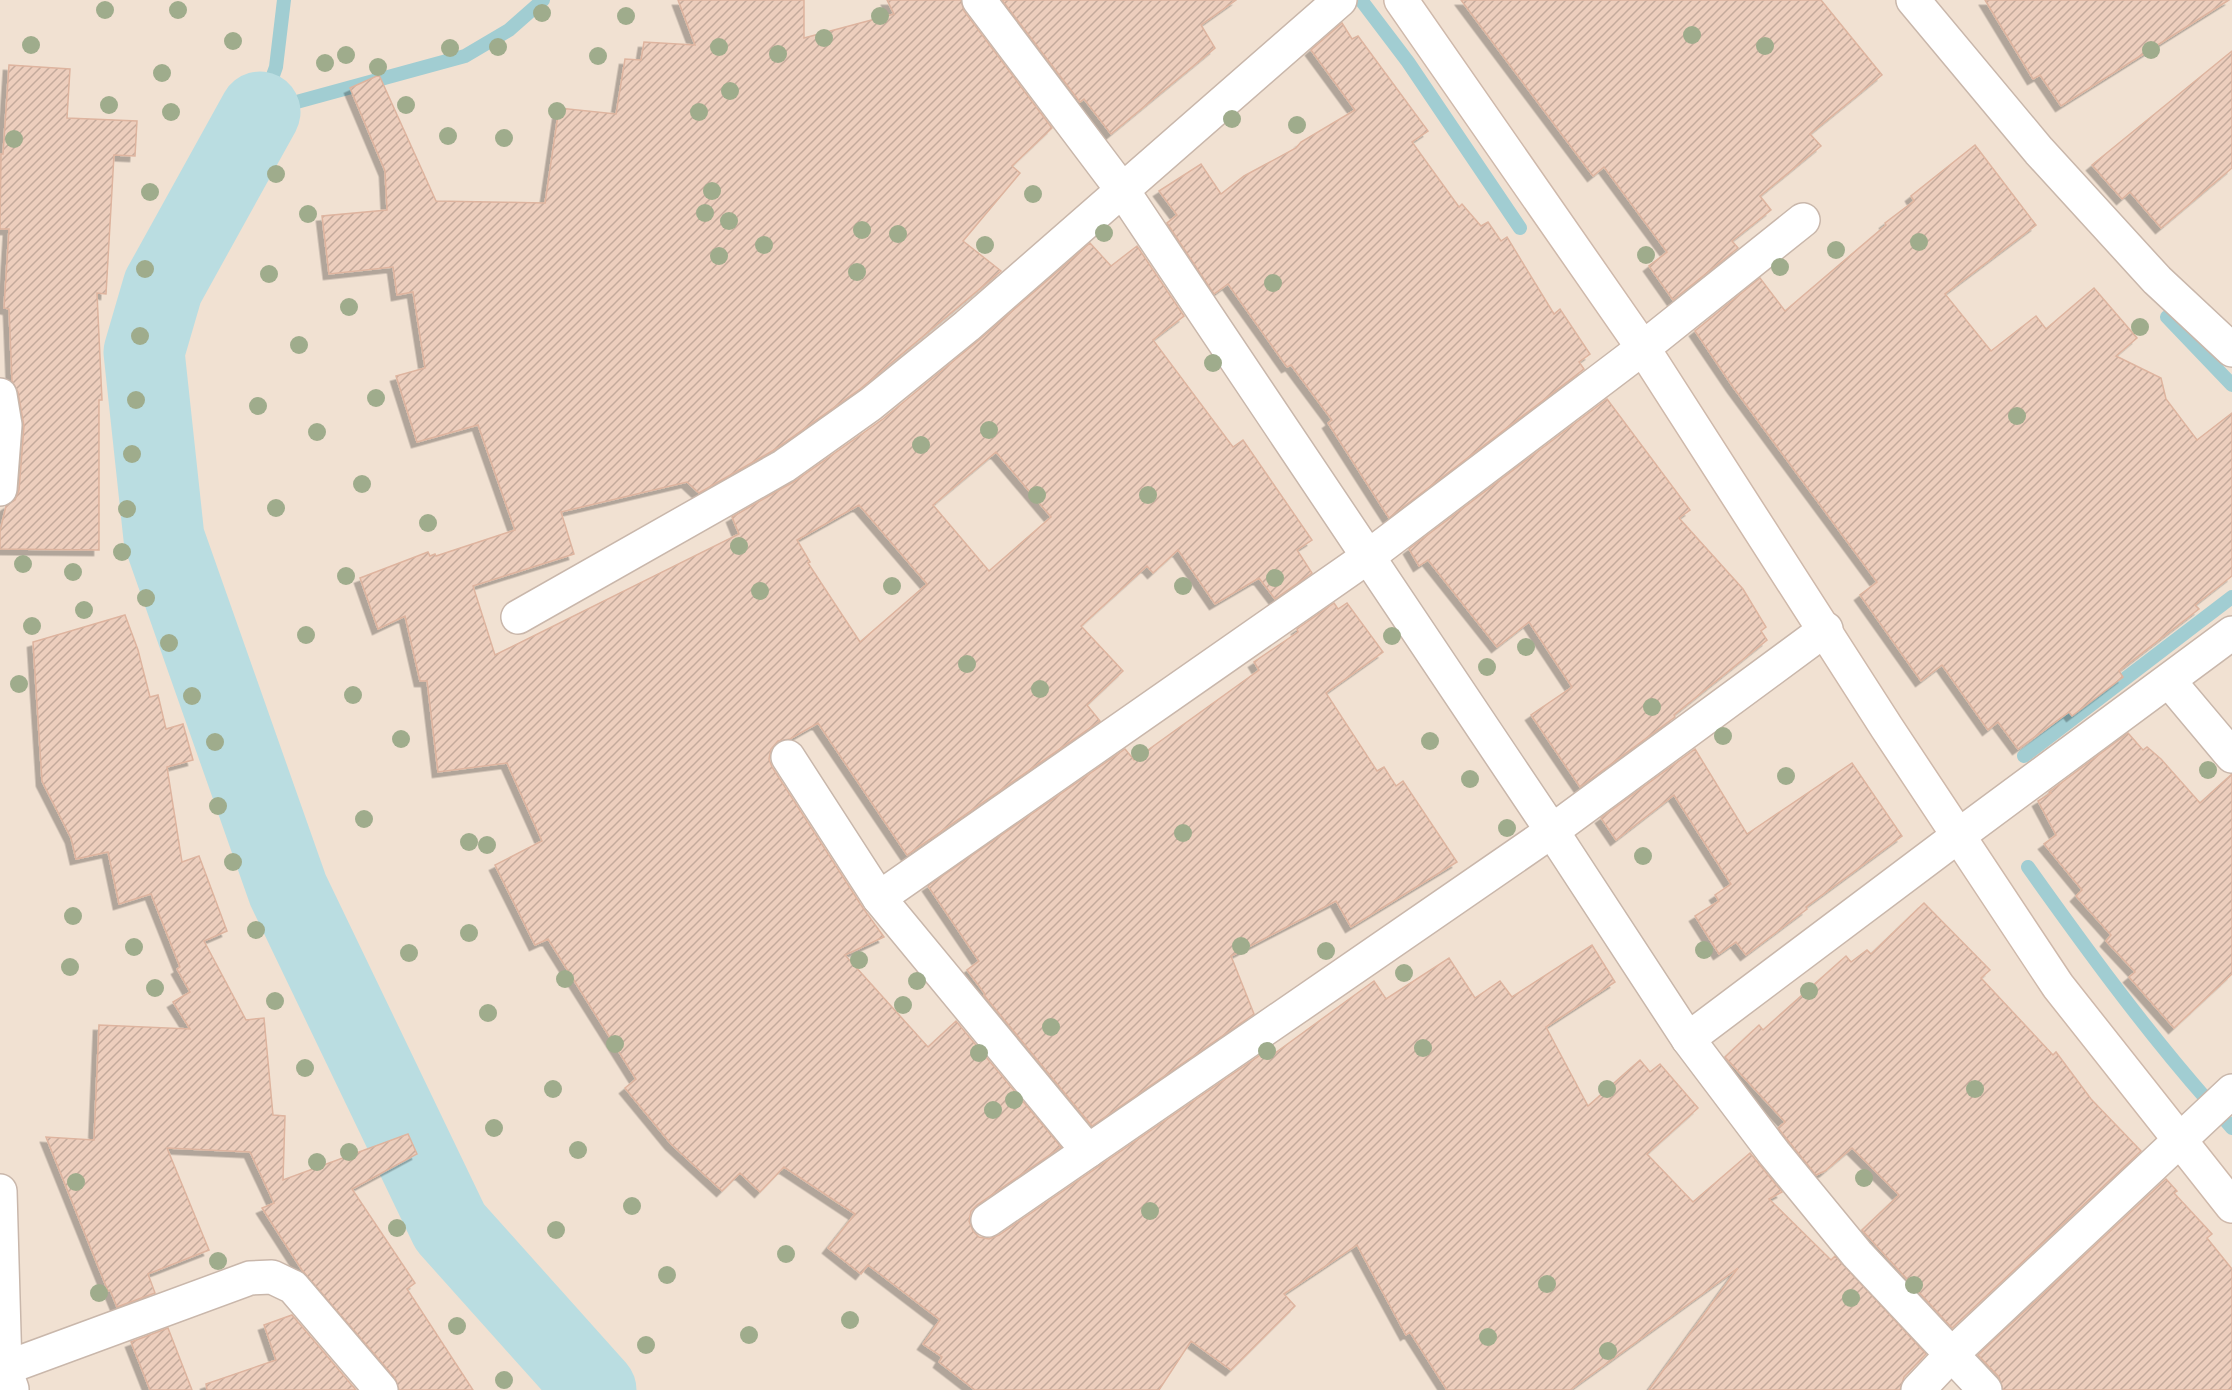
<svg xmlns="http://www.w3.org/2000/svg" width="2232" height="1390" font-family="'Alegreya Sans',sans-serif">
  <style>
    .residential { fill: #f1e1d2 }
    .lines { fill: none; stroke-linecap: round; stroke-linejoin: round }
    .stream { stroke: #a1cdd2; stroke-width: 14 }
    .river { stroke: #badde1; stroke-width: 81 }
    .building { fill: url(#building-hatch); stroke: #deb49f; stroke-width: 1.5; fill-rule: evenodd; filter: url(#shadow) }
    .minor-casing { stroke: #c9b7ab; stroke-width: 36 }
    .secondary-casing { stroke: #cfb9ab; stroke-width: 36 }
    .minor { stroke: #fff; stroke-width: 33 }
    .secondary { stroke: #fff; stroke-width: 33 }
    .tree { fill: #9fac8c }
  </style>
  <defs>
    <pattern id="building-hatch" width="6" height="6" patternUnits="userSpaceOnUse" patternTransform="scale(1.5)"><rect width="6" height="6" fill="#edcebd"/><path d="M-1 1l2-2M0 6l6-6M5 7l2-2" fill="none" stroke="#c4aa9c"/></pattern>
    <filter id="shadow"><feDropShadow dx="-5.5" dy="5.5" stdDeviation="0" flood-color="#0004"/></filter>
  </defs>
  <rect width="100%" height="100%" fill="#faf0e3"/>
  <!-- residential -->
  <rect class="residential" x="0" y="0" width="2232" height="1390"/>
  <g class="lines">
    <!-- stream -->
    <g class="stream">
      <polyline points="1361,0 1408,62 1520,228"/>
      <polyline points="260,112 465,56 509,30 543,0"/>
      <polyline points="260,112 276,67 284,0"/>
      <polyline points="2167,317 2232,385"/>
      <polyline points="2024,756 2232,597"/>
      <path d="M2028,867C2085,947 2143,1027 2208,1101"/>
      <polyline points="2220,1114 2232,1128"/>
    </g>
    <!-- river -->
    <polyline class="river" points="260,112 163,287 144,352 164,538 288,890 450,1227 596,1390"/>
  </g>
  <!-- building -->
  <g class="building">
    <path d="M678,0H804V38L894,14L887,0H961L964,11L1052,128L1012,166L1020,173L963,241L1001,271L860,389L774,450L699,493L687,482L561,512L574,554L473,586L495,655L739,534L732,517L795,481L883,419L979,340L1090,243L1111,266L1137,246L1184,316L1153,340L1233,447L1243,440L1312,540L1297,550L1312,573L1275,599L1259,578L1215,604L1178,550L1153,573L1147,566L1081,626L1123,671L1087,705L1100,721L907,855L818,723L790,739L778,741L771,749L769,759L772,767L863,908L884,937L845,955L928,1047L956,1021L1061,1147L977,1205L971,1211L969,1221L973,1231L979,1237L989,1239L999,1235L1269,1049L1271,1056L1374,981L1386,999L1449,958L1475,998L1500,981L1512,997L1592,945L1615,982L1546,1027L1588,1106L1640,1060L1650,1072L1660,1064L1698,1108L1647,1154L1693,1202L1750,1153L1782,1192L1769,1199L1831,1260L1835,1256L1926,1354L1904,1377L1900,1390H1649L1738,1268L1570,1390H1447L1410,1332L1406,1335L1357,1245L1284,1294L1295,1306L1231,1370L1191,1341L1159,1390H975L939,1362L942,1357L923,1344L940,1320L868,1265L861,1274L828,1248L855,1214L784,1167L760,1192L740,1173L722,1191L671,1144L625,1088L636,1079L548,939L535,945L495,865L542,841L507,763L438,772L427,681H420L405,616L378,629L360,578L428,552L430,556L435,554L436,556L515,530L478,425L417,442L396,376L425,368L413,292L397,295L393,267L329,274L322,216L387,210L385,171L350,88L379,75L436,201L545,203L559,108L616,114L625,59L641,60L644,42L695,45ZM996,452L1051,517L989,571L933,505ZM859,505L927,584L860,642L808,563L810,562L797,540Z"/>
    <polygon points="1002,0 1236,0 1201,25 1215,48 1111,134 1084,99 1080,102"/>
    <polygon points="1461,0 1821,0 1882,75 1810,134 1821,146 1760,196 1771,210 1732,241 1738,248 1673,300 1649,266 1667,252 1604,167 1593,176"/>
    <polygon points="1985,0 2229,0 2061,106 2040,75 2033,79"/>
    <polygon points="1342,23 1352,39 1358,36 1428,131 1412,142 1459,207 1462,204 1481,226 1488,222 1501,241 1507,237 1554,314 1560,309 1590,354 1579,362 1584,369 1389,518 1328,423 1332,420 1291,365 1287,367 1228,284 1214,294 1167,223 1177,215 1159,191 1201,164 1221,194 1244,176 1296,148 1301,142 1355,110 1311,50"/>
    <polygon points="2232,51 2232,168 2161,228 2130,192 2122,199 2092,165"/>
    <polygon points="9,65 70,69 67,118 137,121 135,156 114,155 106,294 97,293 102,400 99,400 99,550 0,549 0,531 6,506 15,500 19,490 24,426 18,392 12,381 9,309 4,308 9,229 0,229 1,154 3,154"/>
    <polygon points="1975,145 2036,225 1945,294 1991,351 2036,316 2046,329 2094,288 2137,338 2116,356 2161,378 2166,399 2197,440 2232,413 2232,576 2195,605 2199,609 2119,671 2123,677 2072,716 2069,712 2018,749 1998,722 1988,730 1942,665 1921,681 1860,595 1877,582 1733,387 1695,331 1760,278 1785,311 1886,225 1885,223 1914,201 1911,196"/>
    <polygon points="1607,399 1690,510 1679,518 1743,589 1766,627 1761,631 1767,640 1674,715 1675,717 1580,787 1531,715 1572,687 1529,622 1497,647 1428,560 1419,566 1409,549"/>
    <polygon points="1334,603 1338,609 1347,603 1383,652 1326,693 1377,771 1384,767 1396,786 1403,781 1457,862 1351,927 1336,901 1231,956 1254,1014 1092,1126 984,995 985,994 967,970 979,961 928,886 1125,749 1134,760 1259,670 1254,662 1298,632 1297,629"/>
    <polygon points="125,615 138,650 150,697 158,695 166,729 183,724 193,760 167,767 182,862 199,856 227,931 204,941 246,1020 264,1018 273,1115 285,1116 283,1180 408,1134 417,1154 352,1189 415,1283 407,1289 473,1390 399,1390 395,1378 302,1270 262,1208 274,1203 250,1152 167,1148 209,1250 148,1274 155,1293 117,1307 110,1290 108,1291 46,1137 94,1140 99,1025 190,1029 173,1002 190,992 177,969 180,967 151,894 119,904 108,852 76,859 71,838 42,781 33,642"/>
    <polygon points="2128,733 2143,750 2147,747 2161,759 2200,803 2232,774 2232,974 2174,1028 2129,977 2135,972 2106,941 2111,935 2076,896 2082,890 2044,844 2056,835 2038,801 2051,793 2049,792"/>
    <polygon points="1695,749 1747,834 1852,763 1902,836 1806,907 1807,909 1746,955 1736,942 1719,954 1695,916 1719,901 1715,895 1731,884 1674,795 1616,840 1601,818"/>
    <polygon points="1924,903 1990,970 1981,978 2053,1055 2056,1052 2091,1099 2141,1151 1952,1328 1862,1230 1899,1195 1852,1148 1825,1171 1816,1175 1778,1128 1785,1122 1725,1057 1759,1025 1763,1030 1846,956 1851,962 1867,950 1871,954"/>
    <polygon points="2166,1179 2177,1191 2174,1193 2212,1234 2207,1238 2232,1269 2232,1390 2003,1390 1999,1377 1978,1355"/>
    <polygon points="292,1315 356,1390 207,1390 206,1384 276,1360 264,1325"/>
    <polygon points="168,1328 192,1390 150,1390 131,1342"/>
  </g>
  <g class="lines">
    <defs>
      <g id="minor">
        <polyline points="979,0 1123,191 1552,831 1688,1039 1774,1153 1857,1254 1985,1390"/>
        <polyline points="1913,0 2039,151 2157,280 2232,350"/>
        <polyline points="0,395 5,425 0,489"/>
        <polyline points="518,617 784,466 871,404 967,326 1340,0"/>
        <polyline points="2169,681 2232,756"/>
        <polyline points="788,757 879,898 1088,1151"/>
        <polyline points="879,898 1369,556 1643,348 1803,220"/>
        <polyline points="1688,1039 1958,836 2232,633"/>
        <polyline points="0,1191 5,1369 12,1389"/>
        <polyline points="988,1220 1552,831 1826,629"/>
        <polyline points="0,1370 250,1278 272,1277 293,1287 381,1390"/>
        <polyline points="1918,1390 1952,1354 2232,1091"/>
      </g>
      <polyline id="secondary" points="1401,0 1643,348 1887,728 2058,986 2232,1206"/>
    </defs>
    <!-- minor casing -->
    <use href="#minor" class="minor-casing"/>
    <!-- secondary casing -->
    <use href="#secondary" class="secondary-casing"/>
    <!-- minor -->
    <use href="#minor" class="minor"/>
    <!-- secondary -->
    <use href="#secondary" class="secondary"/>
  </g>
  <!-- trees -->
  <g class="tree">
    <circle cx="105" cy="10" r="9"/>
    <circle cx="178" cy="10" r="9"/>
    <circle cx="542" cy="13" r="9"/>
    <circle cx="626" cy="16" r="9"/>
    <circle cx="880" cy="16" r="9"/>
    <circle cx="1692" cy="35" r="9"/>
    <circle cx="824" cy="38" r="9"/>
    <circle cx="233" cy="41" r="9"/>
    <circle cx="31" cy="45" r="9"/>
    <circle cx="1765" cy="46" r="9"/>
    <circle cx="498" cy="47" r="9"/>
    <circle cx="719" cy="47" r="9"/>
    <circle cx="450" cy="48" r="9"/>
    <circle cx="2151" cy="50" r="9"/>
    <circle cx="778" cy="54" r="9"/>
    <circle cx="346" cy="55" r="9"/>
    <circle cx="598" cy="56" r="9"/>
    <circle cx="325" cy="63" r="9"/>
    <circle cx="378" cy="67" r="9"/>
    <circle cx="162" cy="73" r="9"/>
    <circle cx="730" cy="91" r="9"/>
    <circle cx="109" cy="105" r="9"/>
    <circle cx="406" cy="105" r="9"/>
    <circle cx="557" cy="111" r="9"/>
    <circle cx="171" cy="112" r="9"/>
    <circle cx="699" cy="112" r="9"/>
    <circle cx="1232" cy="119" r="9"/>
    <circle cx="1297" cy="125" r="9"/>
    <circle cx="448" cy="136" r="9"/>
    <circle cx="504" cy="138" r="9"/>
    <circle cx="14" cy="139" r="9"/>
    <circle cx="276" cy="174" r="9"/>
    <circle cx="712" cy="191" r="9"/>
    <circle cx="150" cy="192" r="9"/>
    <circle cx="1033" cy="194" r="9"/>
    <circle cx="705" cy="213" r="9"/>
    <circle cx="308" cy="214" r="9"/>
    <circle cx="729" cy="221" r="9"/>
    <circle cx="862" cy="230" r="9"/>
    <circle cx="1104" cy="233" r="9"/>
    <circle cx="898" cy="234" r="9"/>
    <circle cx="1919" cy="242" r="9"/>
    <circle cx="764" cy="245" r="9"/>
    <circle cx="985" cy="245" r="9"/>
    <circle cx="1836" cy="250" r="9"/>
    <circle cx="1646" cy="255" r="9"/>
    <circle cx="719" cy="256" r="9"/>
    <circle cx="1780" cy="267" r="9"/>
    <circle cx="145" cy="269" r="9"/>
    <circle cx="857" cy="272" r="9"/>
    <circle cx="269" cy="274" r="9"/>
    <circle cx="1273" cy="283" r="9"/>
    <circle cx="349" cy="307" r="9"/>
    <circle cx="2140" cy="327" r="9"/>
    <circle cx="140" cy="336" r="9"/>
    <circle cx="299" cy="345" r="9"/>
    <circle cx="1213" cy="363" r="9"/>
    <circle cx="376" cy="398" r="9"/>
    <circle cx="136" cy="400" r="9"/>
    <circle cx="258" cy="406" r="9"/>
    <circle cx="2017" cy="416" r="9"/>
    <circle cx="989" cy="430" r="9"/>
    <circle cx="317" cy="432" r="9"/>
    <circle cx="921" cy="445" r="9"/>
    <circle cx="132" cy="454" r="9"/>
    <circle cx="362" cy="484" r="9"/>
    <circle cx="1037" cy="495" r="9"/>
    <circle cx="1148" cy="495" r="9"/>
    <circle cx="276" cy="508" r="9"/>
    <circle cx="127" cy="509" r="9"/>
    <circle cx="428" cy="523" r="9"/>
    <circle cx="739" cy="546" r="9"/>
    <circle cx="122" cy="552" r="9"/>
    <circle cx="23" cy="564" r="9"/>
    <circle cx="73" cy="572" r="9"/>
    <circle cx="346" cy="576" r="9"/>
    <circle cx="1275" cy="578" r="9"/>
    <circle cx="892" cy="586" r="9"/>
    <circle cx="1183" cy="586" r="9"/>
    <circle cx="760" cy="591" r="9"/>
    <circle cx="146" cy="598" r="9"/>
    <circle cx="84" cy="610" r="9"/>
    <circle cx="32" cy="626" r="9"/>
    <circle cx="306" cy="635" r="9"/>
    <circle cx="1392" cy="636" r="9"/>
    <circle cx="169" cy="643" r="9"/>
    <circle cx="1526" cy="647" r="9"/>
    <circle cx="967" cy="664" r="9"/>
    <circle cx="1487" cy="667" r="9"/>
    <circle cx="19" cy="684" r="9"/>
    <circle cx="1040" cy="689" r="9"/>
    <circle cx="353" cy="695" r="9"/>
    <circle cx="192" cy="696" r="9"/>
    <circle cx="1652" cy="707" r="9"/>
    <circle cx="1723" cy="736" r="9"/>
    <circle cx="401" cy="739" r="9"/>
    <circle cx="1430" cy="741" r="9"/>
    <circle cx="215" cy="742" r="9"/>
    <circle cx="1140" cy="753" r="9"/>
    <circle cx="2208" cy="770" r="9"/>
    <circle cx="1786" cy="776" r="9"/>
    <circle cx="1470" cy="779" r="9"/>
    <circle cx="218" cy="806" r="9"/>
    <circle cx="364" cy="819" r="9"/>
    <circle cx="1507" cy="828" r="9"/>
    <circle cx="1183" cy="833" r="9"/>
    <circle cx="469" cy="842" r="9"/>
    <circle cx="487" cy="845" r="9"/>
    <circle cx="1643" cy="856" r="9"/>
    <circle cx="233" cy="862" r="9"/>
    <circle cx="73" cy="916" r="9"/>
    <circle cx="256" cy="930" r="9"/>
    <circle cx="469" cy="933" r="9"/>
    <circle cx="1241" cy="946" r="9"/>
    <circle cx="134" cy="947" r="9"/>
    <circle cx="1704" cy="950" r="9"/>
    <circle cx="1326" cy="951" r="9"/>
    <circle cx="409" cy="953" r="9"/>
    <circle cx="859" cy="960" r="9"/>
    <circle cx="70" cy="967" r="9"/>
    <circle cx="1404" cy="973" r="9"/>
    <circle cx="565" cy="979" r="9"/>
    <circle cx="917" cy="981" r="9"/>
    <circle cx="155" cy="988" r="9"/>
    <circle cx="1809" cy="991" r="9"/>
    <circle cx="275" cy="1001" r="9"/>
    <circle cx="903" cy="1005" r="9"/>
    <circle cx="488" cy="1013" r="9"/>
    <circle cx="1051" cy="1027" r="9"/>
    <circle cx="615" cy="1044" r="9"/>
    <circle cx="1423" cy="1048" r="9"/>
    <circle cx="1267" cy="1051" r="9"/>
    <circle cx="979" cy="1053" r="9"/>
    <circle cx="305" cy="1068" r="9"/>
    <circle cx="553" cy="1089" r="9"/>
    <circle cx="1607" cy="1089" r="9"/>
    <circle cx="1975" cy="1089" r="9"/>
    <circle cx="1014" cy="1100" r="9"/>
    <circle cx="993" cy="1110" r="9"/>
    <circle cx="494" cy="1128" r="9"/>
    <circle cx="578" cy="1150" r="9"/>
    <circle cx="349" cy="1152" r="9"/>
    <circle cx="317" cy="1162" r="9"/>
    <circle cx="1864" cy="1178" r="9"/>
    <circle cx="76" cy="1182" r="9"/>
    <circle cx="632" cy="1206" r="9"/>
    <circle cx="1150" cy="1211" r="9"/>
    <circle cx="397" cy="1228" r="9"/>
    <circle cx="556" cy="1230" r="9"/>
    <circle cx="786" cy="1254" r="9"/>
    <circle cx="218" cy="1261" r="9"/>
    <circle cx="667" cy="1275" r="9"/>
    <circle cx="1547" cy="1284" r="9"/>
    <circle cx="1914" cy="1285" r="9"/>
    <circle cx="99" cy="1293" r="9"/>
    <circle cx="1851" cy="1298" r="9"/>
    <circle cx="850" cy="1320" r="9"/>
    <circle cx="457" cy="1326" r="9"/>
    <circle cx="749" cy="1335" r="9"/>
    <circle cx="1488" cy="1337" r="9"/>
    <circle cx="646" cy="1345" r="9"/>
    <circle cx="1608" cy="1351" r="9"/>
    <circle cx="504" cy="1380" r="9"/>
  </g>
</svg>
